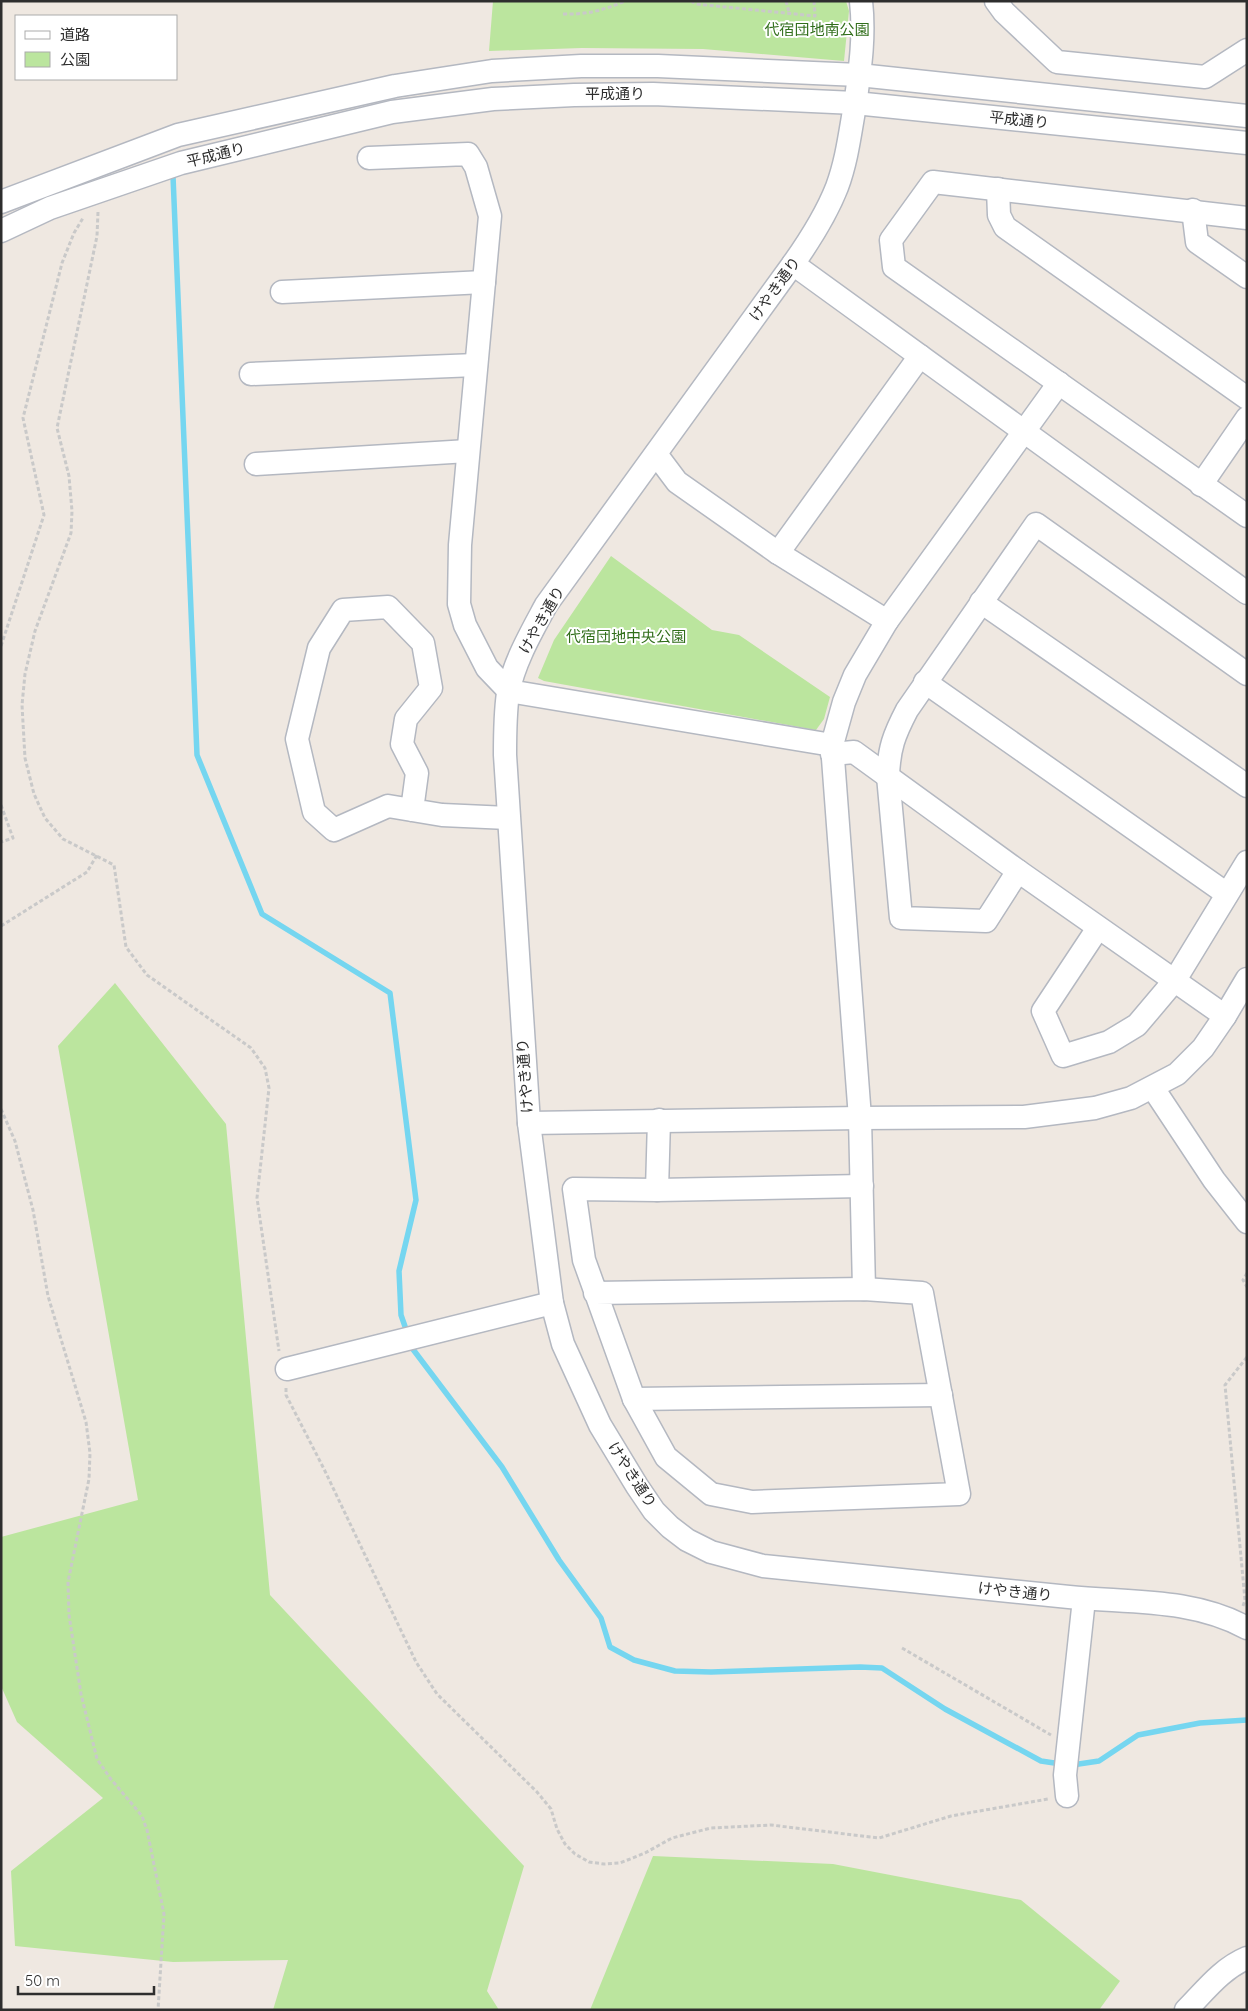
<svg xmlns="http://www.w3.org/2000/svg" width="1248" height="2011" font-family="Quicksand,'Noto Sans JP',sans-serif">
  <style>
    .green { fill: #bbe59e }
    .lines { fill: none; stroke-linecap: round; stroke-linejoin: round }
    .stream { stroke: #75d6f0; stroke-width: 5.5 }
    .minor-casing { stroke: #b4b8c1; stroke-width: 25 }
    .path { stroke: #c9c9c9; stroke-width: 3; stroke-dasharray: 4 2.5; stroke-linecap: butt }
    .minor { stroke: #fff; stroke-width: 22 }
    .labels { text-anchor: middle; stroke-width: 4; stroke-linejoin: round; paint-order: stroke }
    .park-label { font-size: 15px; fill: #316e1b; stroke: #fff }
    .street-label { font-size: 15px; fill: #2e2e2e; stroke: #fff }
  </style>
  <rect width="100%" height="100%" fill="#efe8e1"/>
  <!-- green -->
  <g class="green">
    <polygon points="493,1 846,1 849,11 844,61 703,49 582,48 489,51"/>
    <polygon points="611,556 712,630 739,635 830,697 824,719 816,730 544,681 538,678 554,640"/>
    <polygon points="115,983 226,1124 270,1595 524,1866 487,1991 499,2010 273,2010 288,1960 173,1962 15,1946 11,1871 103,1798 17,1722 1,1686 1,1537 138,1500 58,1046"/>
    <polygon points="653,1856 833,1864 1021,1900 1120,1981 1099,2010 590,2010"/>
  </g>
  <g class="lines">
    <!-- stream -->
    <g class="stream">
      <polyline points="173,176 197,755 262,914 390,993 416,1200 399,1271 401,1315 408,1335"/>
      <polyline points="411,1343 412,1348 502,1467 559,1560 601,1618 610,1647 634,1660 675,1671 711,1672 860,1667 882,1668 945,1709 1041,1761 1061,1764"/>
      <polyline points="1072,1765 1099,1761 1138,1735 1200,1723 1247,1720"/>
    </g>
    <defs>
      <g id="minor">
        <path d="M861,1C865,37 860,69 855,105C850,133 847,160 837,187C826,215 810,240 793,264L546,605C531,633 514,662 508,693C505,714 505,734 505,755L529,1123L552,1303L563,1344L600,1425L637,1486L654,1511L670,1527L687,1540L711,1552L763,1566C865,1576 967,1587 1069,1597C1129,1603 1192,1598 1247,1628"/>
        <polyline points="996,1 1004,12 1057,62 1205,77 1247,50"/>
        <polyline points="369,158 468,154 476,167 490,216 460,545 459,604 465,625 487,668 509,691 832,745"/>
        <polyline points="998,189 999,215 1005,227 1247,398"/>
        <polyline points="1,202 178,135 395,86 492,71 581,66 658,66 859,75 1247,116"/>
        <polyline points="1193,210 1197,242 1247,277"/>
        <polyline points="1247,218 933,182 891,240 894,267 1247,516"/>
        <polyline points="1,231 50,208 181,163 392,112 493,99 574,95 653,94 855,103 1247,143"/>
        <polyline points="793,264 1247,593"/>
        <polyline points="282,292 484,282"/>
        <polyline points="251,374 476,365"/>
        <polyline points="656,454 677,482 778,553 887,621"/>
        <polyline points="256,464 468,451"/>
        <polyline points="1201,485 1247,418"/>
        <polyline points="778,553 920,356"/>
        <polyline points="981,602 1247,786"/>
        <polyline points="925,682 1227,894"/>
        <polyline points="832,754 854,752 1018,871 1225,1016"/>
        <polyline points="412,810 417,773 402,744 406,719 431,688 423,643 388,607 343,610 319,648 297,739 314,812 334,830 388,806 442,815 508,818"/>
        <path d="M1018,871L986,921L901,918L888,776C889,748 894,735 907,710L1036,524L1247,674"/>
        <polyline points="1098,928 1043,1011 1063,1056 1109,1042 1137,1025 1175,980 1247,862"/>
        <polyline points="1153,1088 1214,1180 1247,1222"/>
        <polyline points="529,1123 860,1118 1024,1117 1095,1108 1131,1098 1177,1074 1203,1048 1225,1016 1247,979"/>
        <polyline points="657,1190 659,1120"/>
        <polyline points="864,1289 860,1118 832,745 844,702 855,675 887,621 1059,383"/>
        <polyline points="595,1293 864,1289 922,1293 959,1494 752,1502 711,1494 666,1457 634,1399 584,1260 574,1189 657,1190 862,1186"/>
        <polyline points="287,1369 552,1303"/>
        <polyline points="634,1399 941,1395"/>
        <polyline points="1067,1796 1065,1775 1084,1599"/>
        <path d="M1186,2010C1205,1991 1221,1969 1247,1958"/>
      </g>
    </defs>
    <!-- minor casing -->
    <use href="#minor" class="minor-casing"/>
    <!-- path -->
    <g class="path">
      <polyline points="691,1 696,4 815,16 814,1"/>
      <polyline points="786,1 789,12"/>
      <path d="M563,14C586,15 604,10 625,1"/>
      <polyline points="98,212 97,236 57,428 69,476 72,511 71,533 35,631 25,674 22,705 25,758 34,794 45,818 63,839 114,865 126,947 147,975 251,1048 265,1068 269,1088 257,1198 279,1351"/>
      <polyline points="1,646 44,515 23,418 62,263 74,233 83,218"/>
      <polyline points="1,805 13,838 1,842"/>
      <polyline points="1,926 87,872 97,855"/>
      <polyline points="1,1109 15,1141 33,1210 48,1296 86,1422 90,1453 89,1479 68,1582 69,1615 81,1694 97,1759 110,1778 142,1816 147,1830 164,1914 158,2010"/>
      <polyline points="1247,1273 1243,1280 1247,1287"/>
      <polyline points="286,1388 286,1395 324,1469 416,1662 437,1694 537,1792 551,1809 557,1829 565,1844 575,1854 589,1862 604,1864 620,1863 645,1853 672,1838 711,1828 771,1825 879,1838 951,1816 1048,1799"/>
      <polyline points="1243,1606 1245,1600 1225,1385 1247,1357"/>
      <polyline points="902,1648 1051,1735"/>
    </g>
    <!-- minor -->
    <use href="#minor" class="minor"/>
  </g>
  <g class="labels">
    <!-- park labels -->
    <g class="park-label">
      <text x="817" y="35">代宿団地南公園</text>
      <text x="626" y="642">代宿団地中央公園</text>
    </g>
    <!-- street labels -->
    <g class="street-label">
      <text x="615" y="99">平成通り</text>
      <text transform="translate(1019 120) rotate(6)" y="5">平成通り</text>
      <text transform="translate(216 155) rotate(-14)" y="5">平成通り</text>
      <text transform="translate(775 289) rotate(-54)" y="5">けやき通り</text>
      <text transform="translate(542 620) rotate(-60)" y="5">けやき通り</text>
      <text transform="translate(525 1076) rotate(-94)" y="5">けやき通り</text>
      <text transform="translate(632 1475) rotate(57)" y="5">けやき通り</text>
      <text transform="translate(1015 1592) rotate(6)" y="5">けやき通り</text>
    </g>
  </g>
  <!-- border -->
  <rect width="1248" height="2011" fill="none" stroke="#2e2e2e" stroke-width="5"/>
  <!-- legend -->
  <rect x="15" y="15" width="162" height="65" fill="#ffffff" stroke="#ababab"/>
  <rect x="25" y="31" width="25" height="8" fill="#ffffff" stroke="#ababab"/>
  <text x="60" y="40" font-size="15" fill="#2e2e2e">道路</text>
  <rect x="25" y="52" width="25" height="15" fill="#bbe59e" stroke="#ababab"/>
  <text x="60" y="65" font-size="15" fill="#2e2e2e">公園</text>
  <!-- scale -->
  <path d="M18 1986v8h136v-8" fill="none" stroke="#2e2e2e" stroke-width="2.5"/>
  <text x="25" y="1986" font-size="15" fill="#2e2e2e" stroke="#ffffff" stroke-width="4" paint-order="stroke">50 m</text>
</svg>
